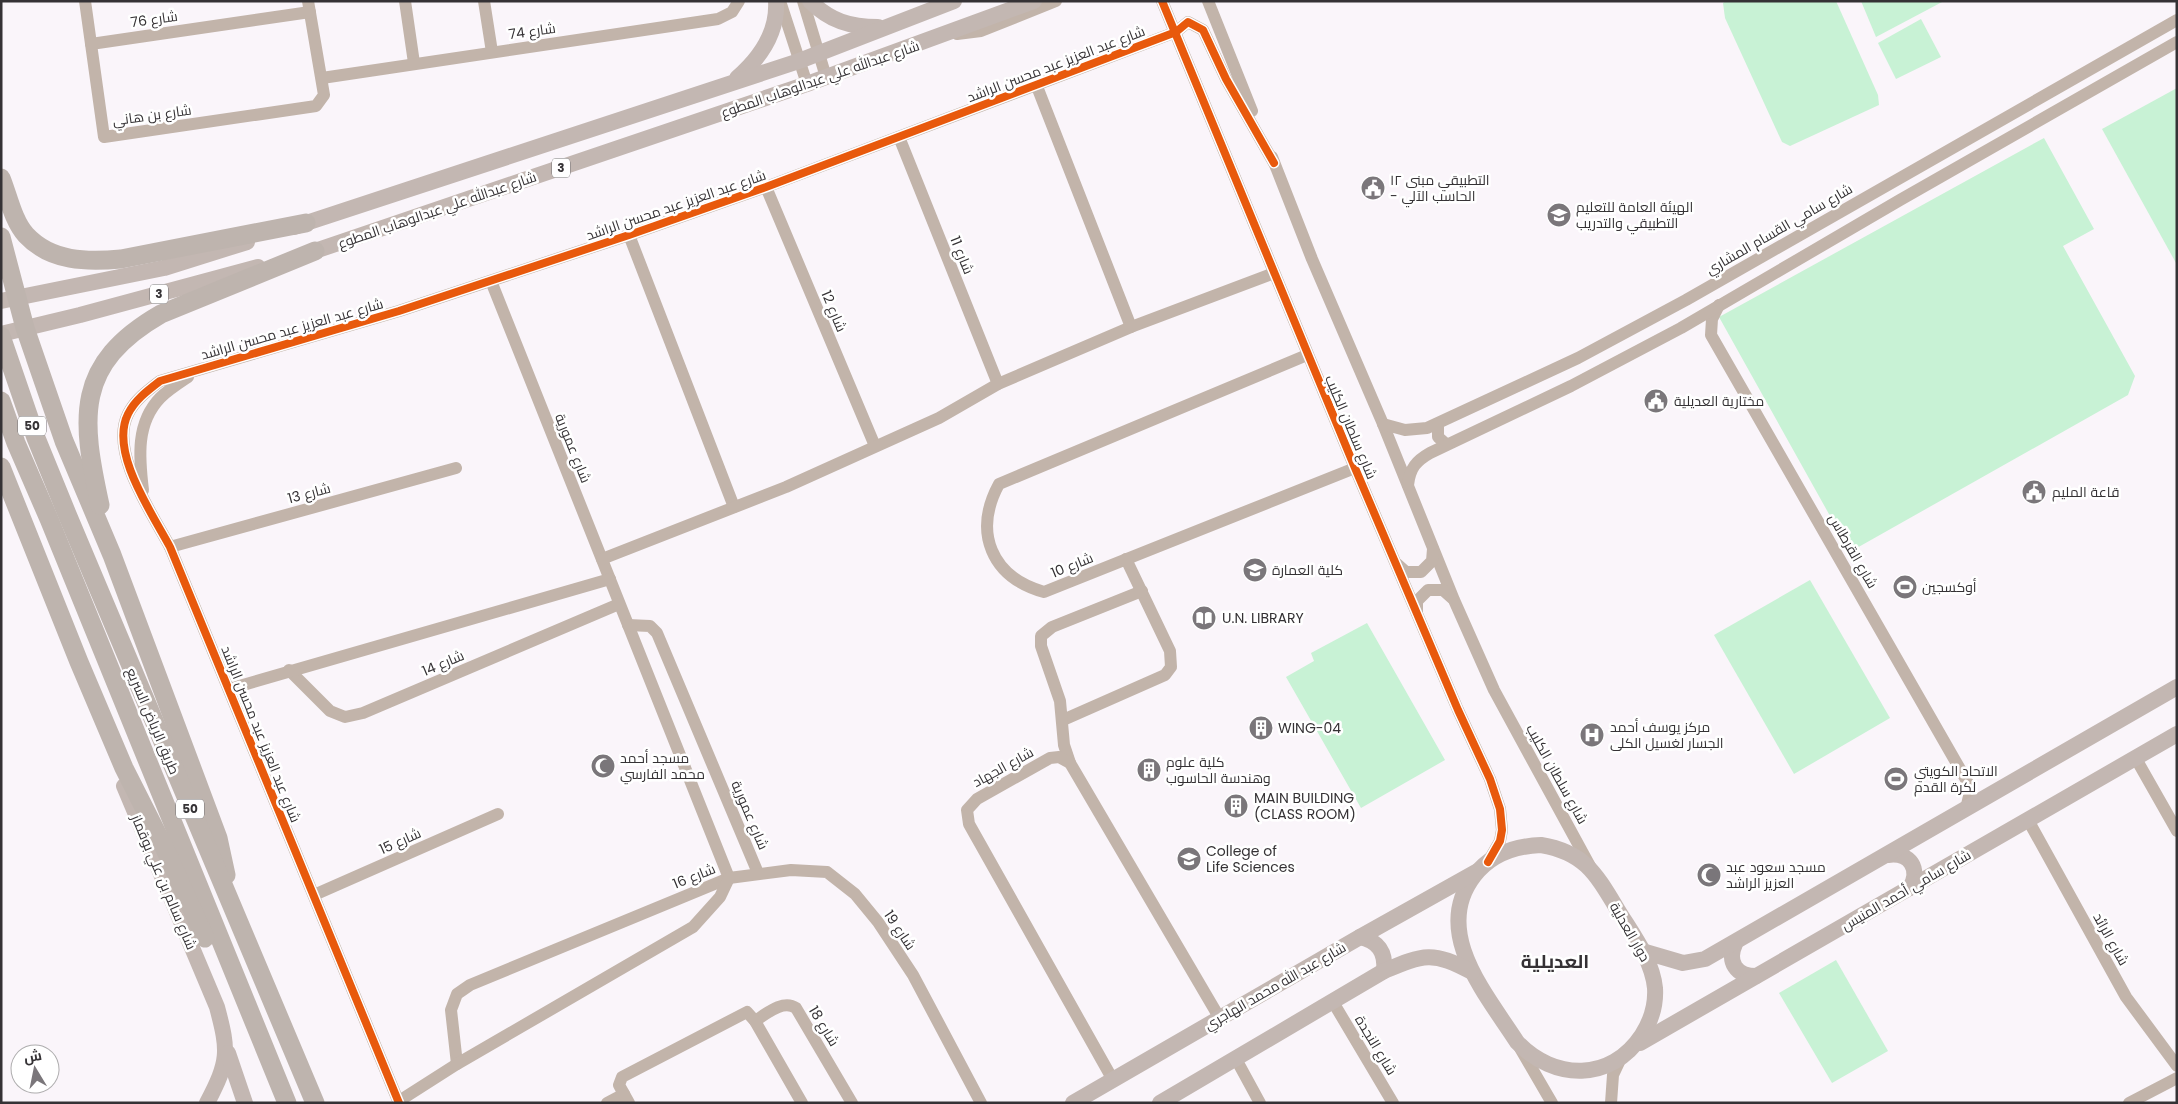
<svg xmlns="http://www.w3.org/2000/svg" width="2178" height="1104" font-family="Poppins,Cairo,sans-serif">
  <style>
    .green { fill: #c8f2d5 }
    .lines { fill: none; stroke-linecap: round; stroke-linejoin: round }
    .minor { stroke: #c2b4aa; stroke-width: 12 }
    .major { stroke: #c3b7b2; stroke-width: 16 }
    .highway { stroke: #beb4ae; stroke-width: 19 }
    .cycleway-casing { stroke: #fff; stroke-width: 11 }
    .cycleway { stroke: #e8590c; stroke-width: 8 }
    .labels { text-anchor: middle; stroke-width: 5; stroke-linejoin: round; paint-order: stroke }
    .shield { fill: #fff; stroke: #727072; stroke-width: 1 }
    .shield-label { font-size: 12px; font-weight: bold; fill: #353235 }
    .street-label { font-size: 14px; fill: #353235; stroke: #fff }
    .poi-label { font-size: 14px; fill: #353235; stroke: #fff; text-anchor: start }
    .district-label { font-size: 19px; font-weight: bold; fill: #353235; stroke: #fff }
  </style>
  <rect width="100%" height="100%" fill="#faf5fa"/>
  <!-- green -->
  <g class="green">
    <polygon points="1726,1 1836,1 1878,95 1879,105 1790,146 1782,142 1725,18 1723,3"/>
    <polygon points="1861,1 1944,1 1876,37"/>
    <polygon points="1921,19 1941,57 1896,79 1878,43"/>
    <polygon points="2177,88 2177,262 2176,263 2102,129"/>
    <polygon points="2044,138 2094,229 2063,246 2135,376 2128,395 1855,549 1844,541 1719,317"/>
    <polygon points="1810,580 1890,718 1794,774 1714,635"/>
    <polygon points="1367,623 1445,760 1361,808 1286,677 1314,661 1311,653"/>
    <polygon points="1836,960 1888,1051 1832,1083 1779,993"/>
  </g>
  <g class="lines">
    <!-- minor -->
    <g class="minor">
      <polyline points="85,1 104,137 316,106 324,95 308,1"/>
      <polyline points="405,1 414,63"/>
      <polyline points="484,1 492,52"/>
      <polyline points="780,1 807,84"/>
      <polyline points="803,1 826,77"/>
      <polyline points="1162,1 1355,468 1458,710 1490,779 1500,809 1502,830 1500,841 1488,862"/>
      <polyline points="1208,1 1252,111"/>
      <polyline points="957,34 981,31 1056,1"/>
      <polyline points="91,44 310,12"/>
      <polyline points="322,78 718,19 732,12 739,1"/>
      <polyline points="1036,84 1131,327"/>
      <polyline points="899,137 998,384"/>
      <polyline points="1272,157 1312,259 1383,424 1454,600 1494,690 1590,866"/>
      <polyline points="766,187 875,446"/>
      <polyline points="629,235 734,507"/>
      <polyline points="491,281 729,878"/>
      <polyline points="1719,305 1712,319 1711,335 1968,783 1969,796 1966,809"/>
      <path d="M1307,355L999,484C973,532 991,577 1044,592L1355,468"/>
      <polyline points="1383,424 1405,430 1427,428 1578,358 1686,300 2177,20"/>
      <polyline points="1438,424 1438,437 1446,444"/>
      <path d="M1408,485C1410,468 1416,461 1430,453L1571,386L1681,328L1900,200L2177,42"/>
      <path d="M143,490C139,457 136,423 160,398C168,390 179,383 188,377"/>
      <polyline points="170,547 456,468"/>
      <polyline points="602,559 786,487 939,418 998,384 1131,327 1274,273"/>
      <polyline points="1397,564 1406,572 1421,572 1432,561 1433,549"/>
      <polyline points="1417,613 1417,601 1428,590 1443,590 1452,598"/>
      <polyline points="628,625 650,626 657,633 758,873"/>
      <polyline points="289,670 330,711 345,717 363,713 619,604"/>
      <polyline points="229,689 610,579"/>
      <polyline points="1063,720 1165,675 1171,667 1170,651 1126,559"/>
      <polyline points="2135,757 2177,831"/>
      <polyline points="1070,763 1064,745 1060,701 1041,646 1041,636 1052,627 1142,591"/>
      <polyline points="2028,820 2126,997 2177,1066"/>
      <polyline points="314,895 498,814"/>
      <polyline points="1333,1002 1393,1103"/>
      <path d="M755,1021C766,1014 783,999 796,1008L852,1103"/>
      <polyline points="1520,1048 1552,1103"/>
      <polyline points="1236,1059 1260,1103"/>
      <polyline points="457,1064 451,1010 457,994 470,985 729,878 791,870 827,872 855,894 878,922 913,975 981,1103"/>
      <polyline points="1113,1080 969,824 967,810 977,799 1050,758 1059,757 1070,763 1219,1017"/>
      <polyline points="399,1101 457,1064 693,927 720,897 729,878"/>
      <path d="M399,1103L170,547C152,513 109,452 128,414C135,400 147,391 160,381L399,311L629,235L766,187L1176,32L1188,22L1203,30L1226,79L1274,163"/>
      <polyline points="607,1103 624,1094"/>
      <polyline points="629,1103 619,1085 622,1077 747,1012 755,1021 802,1103"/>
      <polyline points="1611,1103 1613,1075 1621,1058"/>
      <polyline points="2129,1103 2177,1078"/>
    </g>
    <!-- major -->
    <g class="major">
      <path d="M810,1C830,21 850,27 878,27"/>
      <path d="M737,78C760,58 778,33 776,1"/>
      <polyline points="294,227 799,61 954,1"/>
      <polyline points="303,255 807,84 1034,1"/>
      <polyline points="1,301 164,268 247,242"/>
      <polyline points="1,334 80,315 258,267"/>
      <path d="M124,786L217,1007C229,1052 229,1061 207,1103"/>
      <path d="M1541,845C1583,852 1595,872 1616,907C1630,931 1652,958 1655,988C1656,1004 1651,1021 1642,1035C1611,1082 1554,1081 1517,1042C1487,995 1431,932 1474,876C1490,855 1514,846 1541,845Z"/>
      <path d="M1888,855C1910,852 1921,869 1910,888"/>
      <path d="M1360,937C1378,941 1386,952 1384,971"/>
      <path d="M1735,944C1727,962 1736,976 1756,976"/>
      <polyline points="1642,951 1683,963 1705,959 2177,687"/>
      <polyline points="1640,1043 2177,734"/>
      <polyline points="228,1053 245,1103"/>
      <polyline points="1073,1103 1360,937 1476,872"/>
      <path d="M1160,1103L1384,971C1424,954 1433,951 1472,972"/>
    </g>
    <!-- highway -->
    <g class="highway">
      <path d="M1,178C8,195 13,221 26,235C51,262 87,262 121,259L306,223"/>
      <polyline points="1,237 25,328 64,441 112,555 218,838 226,875"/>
      <polyline points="1,336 36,438 67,514 315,1103"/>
      <polyline points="1,401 16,443 49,519 287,1103"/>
      <polyline points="1,467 79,662 124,768 165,849 205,938"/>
      <path d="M100,505C81,418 74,364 161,314L315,251"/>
    </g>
    <defs>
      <g id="cycleway">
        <polyline points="1162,1 1355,468 1458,710 1490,779 1500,809 1502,830 1500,841 1488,862"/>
        <path d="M399,1103L170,547C152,513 109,452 128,414C135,400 147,391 160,381L399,311L629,235L766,187L1176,32L1188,22L1203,30L1226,79L1274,163"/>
      </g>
    </defs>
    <!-- cycleway casing -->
    <use href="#cycleway" class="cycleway-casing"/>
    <!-- cycleway -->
    <use href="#cycleway" class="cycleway"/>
  </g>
  <!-- icons -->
  <defs>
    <symbol id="civic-disc" viewBox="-11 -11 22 22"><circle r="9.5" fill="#7a767a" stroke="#fff"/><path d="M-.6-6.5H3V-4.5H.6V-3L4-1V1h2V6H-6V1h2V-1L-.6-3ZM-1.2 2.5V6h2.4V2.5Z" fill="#fff"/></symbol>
    <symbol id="university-disc" viewBox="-11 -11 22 22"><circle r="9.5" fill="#7a767a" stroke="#fff"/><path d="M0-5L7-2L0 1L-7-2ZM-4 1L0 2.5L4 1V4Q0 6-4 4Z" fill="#fff"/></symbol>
    <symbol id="stadium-disc" viewBox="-11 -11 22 22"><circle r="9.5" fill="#7a767a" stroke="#fff"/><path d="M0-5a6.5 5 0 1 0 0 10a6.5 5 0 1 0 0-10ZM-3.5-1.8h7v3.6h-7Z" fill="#fff"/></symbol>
    <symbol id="library-disc" viewBox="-11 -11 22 22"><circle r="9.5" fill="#7a767a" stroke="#fff"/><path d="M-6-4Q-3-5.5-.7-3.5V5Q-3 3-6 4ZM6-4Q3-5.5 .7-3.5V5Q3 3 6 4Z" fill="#fff"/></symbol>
    <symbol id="building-disc" viewBox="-11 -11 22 22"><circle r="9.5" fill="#7a767a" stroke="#fff"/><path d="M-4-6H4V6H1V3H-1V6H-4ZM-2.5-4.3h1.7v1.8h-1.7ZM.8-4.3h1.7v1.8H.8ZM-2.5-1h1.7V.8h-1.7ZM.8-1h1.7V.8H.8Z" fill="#fff"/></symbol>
    <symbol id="hospital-disc" viewBox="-11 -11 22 22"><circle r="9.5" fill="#7a767a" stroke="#fff"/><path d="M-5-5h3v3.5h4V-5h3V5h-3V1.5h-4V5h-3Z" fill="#fff"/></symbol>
    <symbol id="mosque-disc" viewBox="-11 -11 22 22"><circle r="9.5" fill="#7a767a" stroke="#fff"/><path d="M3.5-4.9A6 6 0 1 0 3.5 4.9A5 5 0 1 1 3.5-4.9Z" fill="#fff"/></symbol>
  </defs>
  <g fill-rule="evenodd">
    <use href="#civic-disc" x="1359" y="174" width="28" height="28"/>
    <use href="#university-disc" x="1545" y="201" width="28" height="28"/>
    <use href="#civic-disc" x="1642" y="387" width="28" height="28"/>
    <use href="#civic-disc" x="2020" y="478" width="28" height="28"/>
    <use href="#university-disc" x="1241" y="556" width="28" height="28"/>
    <use href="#stadium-disc" x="1891" y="573" width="28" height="28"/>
    <use href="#library-disc" x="1190" y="604" width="28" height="28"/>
    <use href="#building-disc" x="1247" y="714" width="28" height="28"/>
    <use href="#hospital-disc" x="1578" y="721" width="28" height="28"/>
    <use href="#mosque-disc" x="589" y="752" width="28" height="28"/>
    <use href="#building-disc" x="1135" y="756" width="28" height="28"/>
    <use href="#stadium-disc" x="1882" y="765" width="28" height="28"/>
    <use href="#building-disc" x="1222" y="792" width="28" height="28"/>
    <use href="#university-disc" x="1175" y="845" width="28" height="28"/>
    <use href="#mosque-disc" x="1695" y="861" width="28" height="28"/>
  </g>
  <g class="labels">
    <!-- shield labels -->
    <g class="shield">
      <rect x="552" y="158.5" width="18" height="19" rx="4"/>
      <rect x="150" y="284.5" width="18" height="19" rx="4"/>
      <rect x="18" y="416.5" width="28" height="19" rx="4"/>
      <rect x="176" y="799.5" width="28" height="19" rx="4"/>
    </g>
    <g class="shield-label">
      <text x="561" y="172">3</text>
      <text x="159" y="298">3</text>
      <text x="32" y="430">50</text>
      <text x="190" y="813">50</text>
    </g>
    <!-- street labels -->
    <g class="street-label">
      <text transform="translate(154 19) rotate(-8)" y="5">شارع 76</text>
      <text transform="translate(532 31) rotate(-8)" y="5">شارع 74</text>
      <text transform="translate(1056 64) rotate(-21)" y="5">شارع عبد العزيز عبد محسن الراشد</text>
      <text transform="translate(820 79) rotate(-19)" y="5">شارع عبدالله علي عبدالوهاب المطوع</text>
      <text transform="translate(152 115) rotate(-8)" y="5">شارع بن هاني</text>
      <text transform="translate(676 205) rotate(-19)" y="5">شارع عبد العزيز عبد محسن الراشد</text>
      <text transform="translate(437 210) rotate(-19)" y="5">شارع عبدالله علي عبدالوهاب المطوع</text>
      <text transform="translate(1779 229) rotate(-30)" y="5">شارع سامي القسام المشاري</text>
      <text transform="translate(962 255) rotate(68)" y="5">شارع 11</text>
      <text transform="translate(834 311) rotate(67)" y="5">شارع 12</text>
      <text transform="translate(292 329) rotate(-16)" y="5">شارع عبد العزيز عبد محسن الراشد</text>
      <text transform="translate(1351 427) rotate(67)" y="5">شارع سلطان الكليب</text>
      <text transform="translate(573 448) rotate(68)" y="5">شارع عمورية</text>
      <text transform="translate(309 493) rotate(-15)" y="5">شارع 13</text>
      <text transform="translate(1853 551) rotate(60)" y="5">شارع القرطاس</text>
      <text transform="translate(1072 565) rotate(-22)" y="5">شارع 10</text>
      <text transform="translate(443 663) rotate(-23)" y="5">شارع 14</text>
      <text transform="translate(153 721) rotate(67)" y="5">طريق الرياض السريع</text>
      <text transform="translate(261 734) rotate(68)" y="5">شارع عبد العزيز عبد محسن الراشد</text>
      <text transform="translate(1003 767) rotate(-29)" y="5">شارع الجهاد</text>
      <text transform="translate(1557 774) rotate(61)" y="5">شارع سلطان الكليب</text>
      <text transform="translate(750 815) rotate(67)" y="5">شارع عمورية</text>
      <text transform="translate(400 841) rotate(-24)" y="5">شارع 15</text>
      <text transform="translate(694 876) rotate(-22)" y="5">شارع 16</text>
      <text transform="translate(164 882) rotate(67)" y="5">شارع سالم بن علي بوقماز</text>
      <text transform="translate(1906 890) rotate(-30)" y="5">شارع سامي أحمد المنيس</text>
      <text transform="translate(900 930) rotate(56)" y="5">شارع 19</text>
      <text transform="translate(1630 932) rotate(60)" y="5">دوار العدلية</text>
      <text transform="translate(2111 939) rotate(61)" y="5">شارع الرائد</text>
      <text transform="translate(1275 986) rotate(-30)" y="5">شارع عبد الله محمد الهاجري</text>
      <text transform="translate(824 1026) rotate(59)" y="5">شارع 18</text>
      <text transform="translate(1376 1045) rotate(59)" y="5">شارع النجدة</text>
    </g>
    <!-- poi labels -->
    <g class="poi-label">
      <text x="1390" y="185">التطبيقي مبنى ١٢<tspan x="1390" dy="16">- الحاسب الآلي</tspan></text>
      <text x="1576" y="212">الهيئة العامة للتعليم<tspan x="1576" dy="16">التطبيقي والتدريب</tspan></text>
      <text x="1674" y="406">مختارية العديلية</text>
      <text x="2052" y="497">قاعة المليم</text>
      <text x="1272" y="575">كلية العمارة</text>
      <text x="1922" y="592">أوكسجين</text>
      <text x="1222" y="623">U.N. LIBRARY</text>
      <text x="1610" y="732">مركز يوسف أحمد<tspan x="1610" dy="16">الجسار لغسيل الكلى</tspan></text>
      <text x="1278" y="733">WING-04</text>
      <text x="620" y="763">مسجد أحمد<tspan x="620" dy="16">محمد الفارسي</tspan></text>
      <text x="1166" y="767">كلية علوم<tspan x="1166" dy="16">وهندسة الحاسوب</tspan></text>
      <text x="1914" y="776">الاتحاد الكويتي<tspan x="1914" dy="16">لكرة القدم</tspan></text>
      <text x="1254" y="803">MAIN BUILDING<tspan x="1254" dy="16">(CLASS ROOM)</tspan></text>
      <text x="1206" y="856">College of<tspan x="1206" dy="16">Life Sciences</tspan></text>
      <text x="1726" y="872">مسجد سعود عبد<tspan x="1726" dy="16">العزيز الراشد</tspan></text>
    </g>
    <!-- district labels -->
    <g class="district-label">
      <text x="1555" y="968">العديلية</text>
    </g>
  </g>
  <!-- border -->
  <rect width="2178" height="1104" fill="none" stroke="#353235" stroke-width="5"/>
  <!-- north arrow -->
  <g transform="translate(35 1069) rotate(350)"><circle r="24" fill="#ffffff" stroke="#aeadae"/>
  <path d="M0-4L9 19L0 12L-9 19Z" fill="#7a767a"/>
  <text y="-8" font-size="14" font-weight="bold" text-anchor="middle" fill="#353235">ش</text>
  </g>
</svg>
